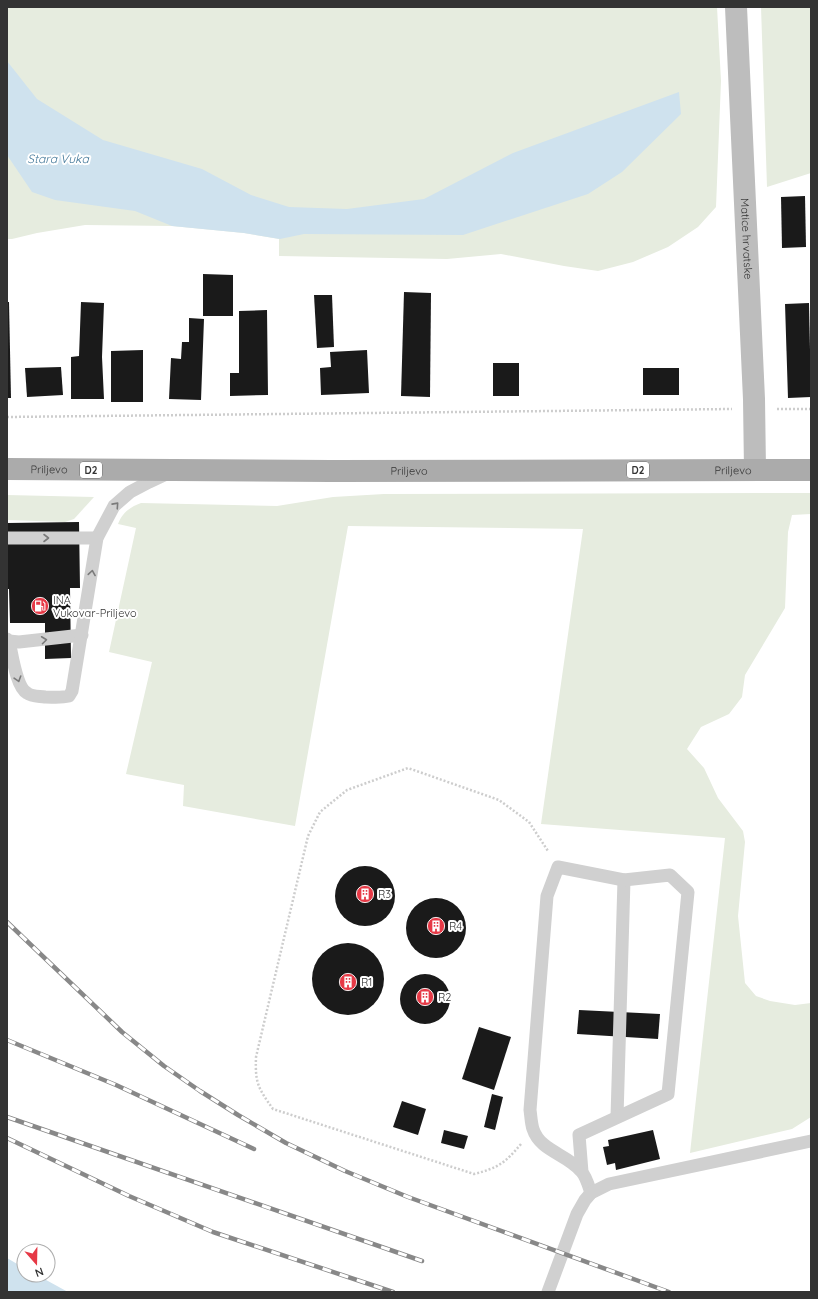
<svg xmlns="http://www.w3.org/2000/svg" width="818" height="1299" font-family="Quicksand,sans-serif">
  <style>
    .green { fill: #e6ecdf }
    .water { fill: #cfe2ee }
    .building { fill: #1a1a1a }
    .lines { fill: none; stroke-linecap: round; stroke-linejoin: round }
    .path { stroke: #cdcdcd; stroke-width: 2.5; stroke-dasharray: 2 2; stroke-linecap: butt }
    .service { stroke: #d0d0d0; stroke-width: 13 }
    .secondary { stroke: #bdbdbd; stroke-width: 22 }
    .primary { stroke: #ababab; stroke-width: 22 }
    .rail-casing { stroke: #888; stroke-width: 4.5 }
    .rail { stroke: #fff; stroke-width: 3; stroke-dasharray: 9; stroke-linecap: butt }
    .oneway { stroke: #7a7a7a }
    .labels { text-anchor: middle; stroke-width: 4; stroke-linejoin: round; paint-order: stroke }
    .shield { fill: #fff; stroke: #707070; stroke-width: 1 }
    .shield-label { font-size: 10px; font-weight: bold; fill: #333 }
    .street-label { font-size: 11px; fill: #333; stroke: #fff }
    .poi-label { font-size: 11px; fill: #333; stroke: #fff; text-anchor: start }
    .water-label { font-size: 12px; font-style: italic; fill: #3f7597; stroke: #fff }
  </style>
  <rect width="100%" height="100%" fill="#fff"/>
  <!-- green -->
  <g class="green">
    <polygon points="7,7 717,7 721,81 716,207 698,227 668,247 633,262 598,271 564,266 501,254 447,259 279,256 279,239 244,233 172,226 85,225 37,233 12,239 7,239"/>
    <polygon points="761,7 811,7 811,173 767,187"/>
    <path d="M811,493V514L792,515L788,532L785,608L745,675L742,697L729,714L701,727L687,749L704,768L718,798L743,831L745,842L738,916L745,983L756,996L770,1001L795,1005L811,1003V1117L792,1129L690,1153L725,838L541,824L583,529L348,526L295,826L183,806L184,785L126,774L152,662L109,652L136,528L118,524C122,513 130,507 141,503L277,506L333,497L384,494Z"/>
    <polygon points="7,495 94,497 74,519 65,522 7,520"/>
  </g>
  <!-- water -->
  <g class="water">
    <polygon points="7,61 37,99 103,140 202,169 251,195 289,207 347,209 424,199 513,153 679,92 681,114 622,172 588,194 463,235 304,234 280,239 244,233 172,226 135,211 55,200 32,192 7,155"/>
    <polygon points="7,1258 24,1268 24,1275 37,1275 68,1292 7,1292"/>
  </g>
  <!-- building -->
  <g class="building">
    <polygon points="805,196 806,247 782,248 781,197"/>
    <polygon points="203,274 233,275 233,316 203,316"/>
    <polygon points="404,292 431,293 430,397 401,396"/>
    <polygon points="314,295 332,295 334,347 317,348"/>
    <polygon points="7,302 9,302 11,398 7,398"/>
    <polygon points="81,302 104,303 102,357 104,399 71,399 71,357 79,356"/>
    <polygon points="809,303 811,397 788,398 785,304"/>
    <polygon points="267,310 268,395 230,396 230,373 239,373 239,311"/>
    <polygon points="189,318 204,319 201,400 169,399 171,358 181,359 182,342 189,342"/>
    <polygon points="143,350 143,402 111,402 111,351"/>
    <polygon points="367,350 369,393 321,395 320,368 331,367 330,352"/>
    <rect x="493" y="363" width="26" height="33"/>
    <polygon points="61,367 63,395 27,397 25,368"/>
    <rect x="643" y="368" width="36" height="27"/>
    <polygon points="79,522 80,588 70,588 71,658 45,659 45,623 10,623 9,589 7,589 7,523"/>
    <circle cx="365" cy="896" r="30"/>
    <circle cx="436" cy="928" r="30"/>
    <circle cx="348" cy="979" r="36"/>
    <circle cx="425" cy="999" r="25"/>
    <polygon points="579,1010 660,1014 658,1039 577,1034"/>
    <polygon points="479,1027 511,1037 494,1090 462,1079"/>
    <polygon points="492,1094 503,1097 495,1130 484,1127"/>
    <polygon points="402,1101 426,1109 418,1135 393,1127"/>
    <polygon points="444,1130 468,1136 464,1149 441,1143"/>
    <polygon points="653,1130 660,1159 616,1170 615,1163 607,1165 603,1147 609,1146 608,1140"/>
  </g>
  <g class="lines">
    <!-- path -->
    <g class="path">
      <polyline points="777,409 811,409"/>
      <polyline points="7,417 732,409"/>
      <path d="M521,1144C505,1163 498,1168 474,1174L273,1109C258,1088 255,1083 256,1057L308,836L320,812L347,790L408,768L499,800L529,822L548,851"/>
    </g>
    <!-- service -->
    <g class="service">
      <polyline points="7,538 97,538"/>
      <polyline points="7,639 9,641 19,642 82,635"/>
      <path d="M9,641C12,653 16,687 27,693C32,697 39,696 45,697C54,697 61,698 69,696L72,691L97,538L114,506L130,492L149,482L166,474"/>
      <polyline points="617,1117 624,880"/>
      <path d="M582,1172L579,1135L668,1094L688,892L670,875L624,880L558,867L547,896L530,1110C531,1116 531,1123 533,1129C540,1151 567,1154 581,1171C586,1176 589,1187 591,1193"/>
      <polyline points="548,1292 577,1214 585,1200 591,1193 609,1184 811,1141"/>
    </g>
    <!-- secondary -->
    <path class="secondary" id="s1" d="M736,7L754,399L755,470"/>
    <!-- primary -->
    <path class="primary" id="s2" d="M7,469L331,471L811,470"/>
    <defs>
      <g id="rail">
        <polyline points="7,922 122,1032 164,1066 200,1091 238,1115 286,1143 345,1171 408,1197 669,1292"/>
        <polyline points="7,1040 116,1085 254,1149"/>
        <polyline points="7,1117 422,1261"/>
        <polyline points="7,1138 129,1196 213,1232 393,1292"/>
      </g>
    </defs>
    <!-- rail casing -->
    <use href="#rail" class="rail-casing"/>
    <!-- rail -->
    <use href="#rail" class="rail"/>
  </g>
  <!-- one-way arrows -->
  <defs><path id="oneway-chevron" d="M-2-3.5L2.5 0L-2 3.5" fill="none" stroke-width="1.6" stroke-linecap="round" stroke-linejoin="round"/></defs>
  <g class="oneway">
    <use href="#oneway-chevron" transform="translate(116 505) rotate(-48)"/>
    <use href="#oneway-chevron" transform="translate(46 538)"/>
    <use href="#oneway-chevron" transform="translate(92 573) rotate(-81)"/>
    <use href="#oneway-chevron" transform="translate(44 640) rotate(-7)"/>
    <use href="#oneway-chevron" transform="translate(18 679) rotate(73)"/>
  </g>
  <!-- icons -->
  <defs>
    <symbol id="fuel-disc" viewBox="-11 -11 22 22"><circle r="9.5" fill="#e63946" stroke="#fff"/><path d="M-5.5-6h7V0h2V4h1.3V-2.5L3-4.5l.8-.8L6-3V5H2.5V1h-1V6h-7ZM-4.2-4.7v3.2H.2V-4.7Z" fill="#fff"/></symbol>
    <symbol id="building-disc" viewBox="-11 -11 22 22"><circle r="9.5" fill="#e63946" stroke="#fff"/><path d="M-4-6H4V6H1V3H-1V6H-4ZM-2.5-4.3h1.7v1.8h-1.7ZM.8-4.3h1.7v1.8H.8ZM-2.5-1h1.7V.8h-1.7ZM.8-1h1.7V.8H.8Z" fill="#fff"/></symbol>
  </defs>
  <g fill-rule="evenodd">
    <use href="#fuel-disc" x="30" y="596" width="20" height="20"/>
    <use href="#building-disc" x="355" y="884" width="20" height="20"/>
    <use href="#building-disc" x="426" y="916" width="20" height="20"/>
    <use href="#building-disc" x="338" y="972" width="20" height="20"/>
    <use href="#building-disc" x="415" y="987" width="20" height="20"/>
  </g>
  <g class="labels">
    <!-- shield labels -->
    <g class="shield">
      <rect x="80" y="462" width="22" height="16" rx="3"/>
      <rect x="627" y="462" width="22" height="16" rx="3"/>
    </g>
    <g class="shield-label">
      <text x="91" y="474">D2</text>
      <text x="638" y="474">D2</text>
    </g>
    <!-- street labels -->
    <g class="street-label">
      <text dy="4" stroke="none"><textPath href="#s1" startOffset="232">Matice hrvatske</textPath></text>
      <text dy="4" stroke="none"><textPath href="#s2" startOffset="42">Priljevo</textPath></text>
      <text dy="4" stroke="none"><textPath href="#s2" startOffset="726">Priljevo</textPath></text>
      <text dy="4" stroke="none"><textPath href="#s2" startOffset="402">Priljevo</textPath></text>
    </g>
    <!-- poi labels -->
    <g class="poi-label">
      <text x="53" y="604">INA<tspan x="53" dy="13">Vukovar-Priljevo</tspan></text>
      <text x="378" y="898">R3</text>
      <text x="449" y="930">R4</text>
      <text x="361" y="986">R1</text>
      <text x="438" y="1001">R2</text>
    </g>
    <!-- water labels -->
    <g class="water-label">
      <text x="58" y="163">Stara Vuka</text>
    </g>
  </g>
  <!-- border -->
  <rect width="818" height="1299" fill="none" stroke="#333333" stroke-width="16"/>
  <!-- north arrow -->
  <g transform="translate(36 1263) rotate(160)"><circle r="19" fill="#ffffff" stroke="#adadad"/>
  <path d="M0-3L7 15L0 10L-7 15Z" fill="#e63946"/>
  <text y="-6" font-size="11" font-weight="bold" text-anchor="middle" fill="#333333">N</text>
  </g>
</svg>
